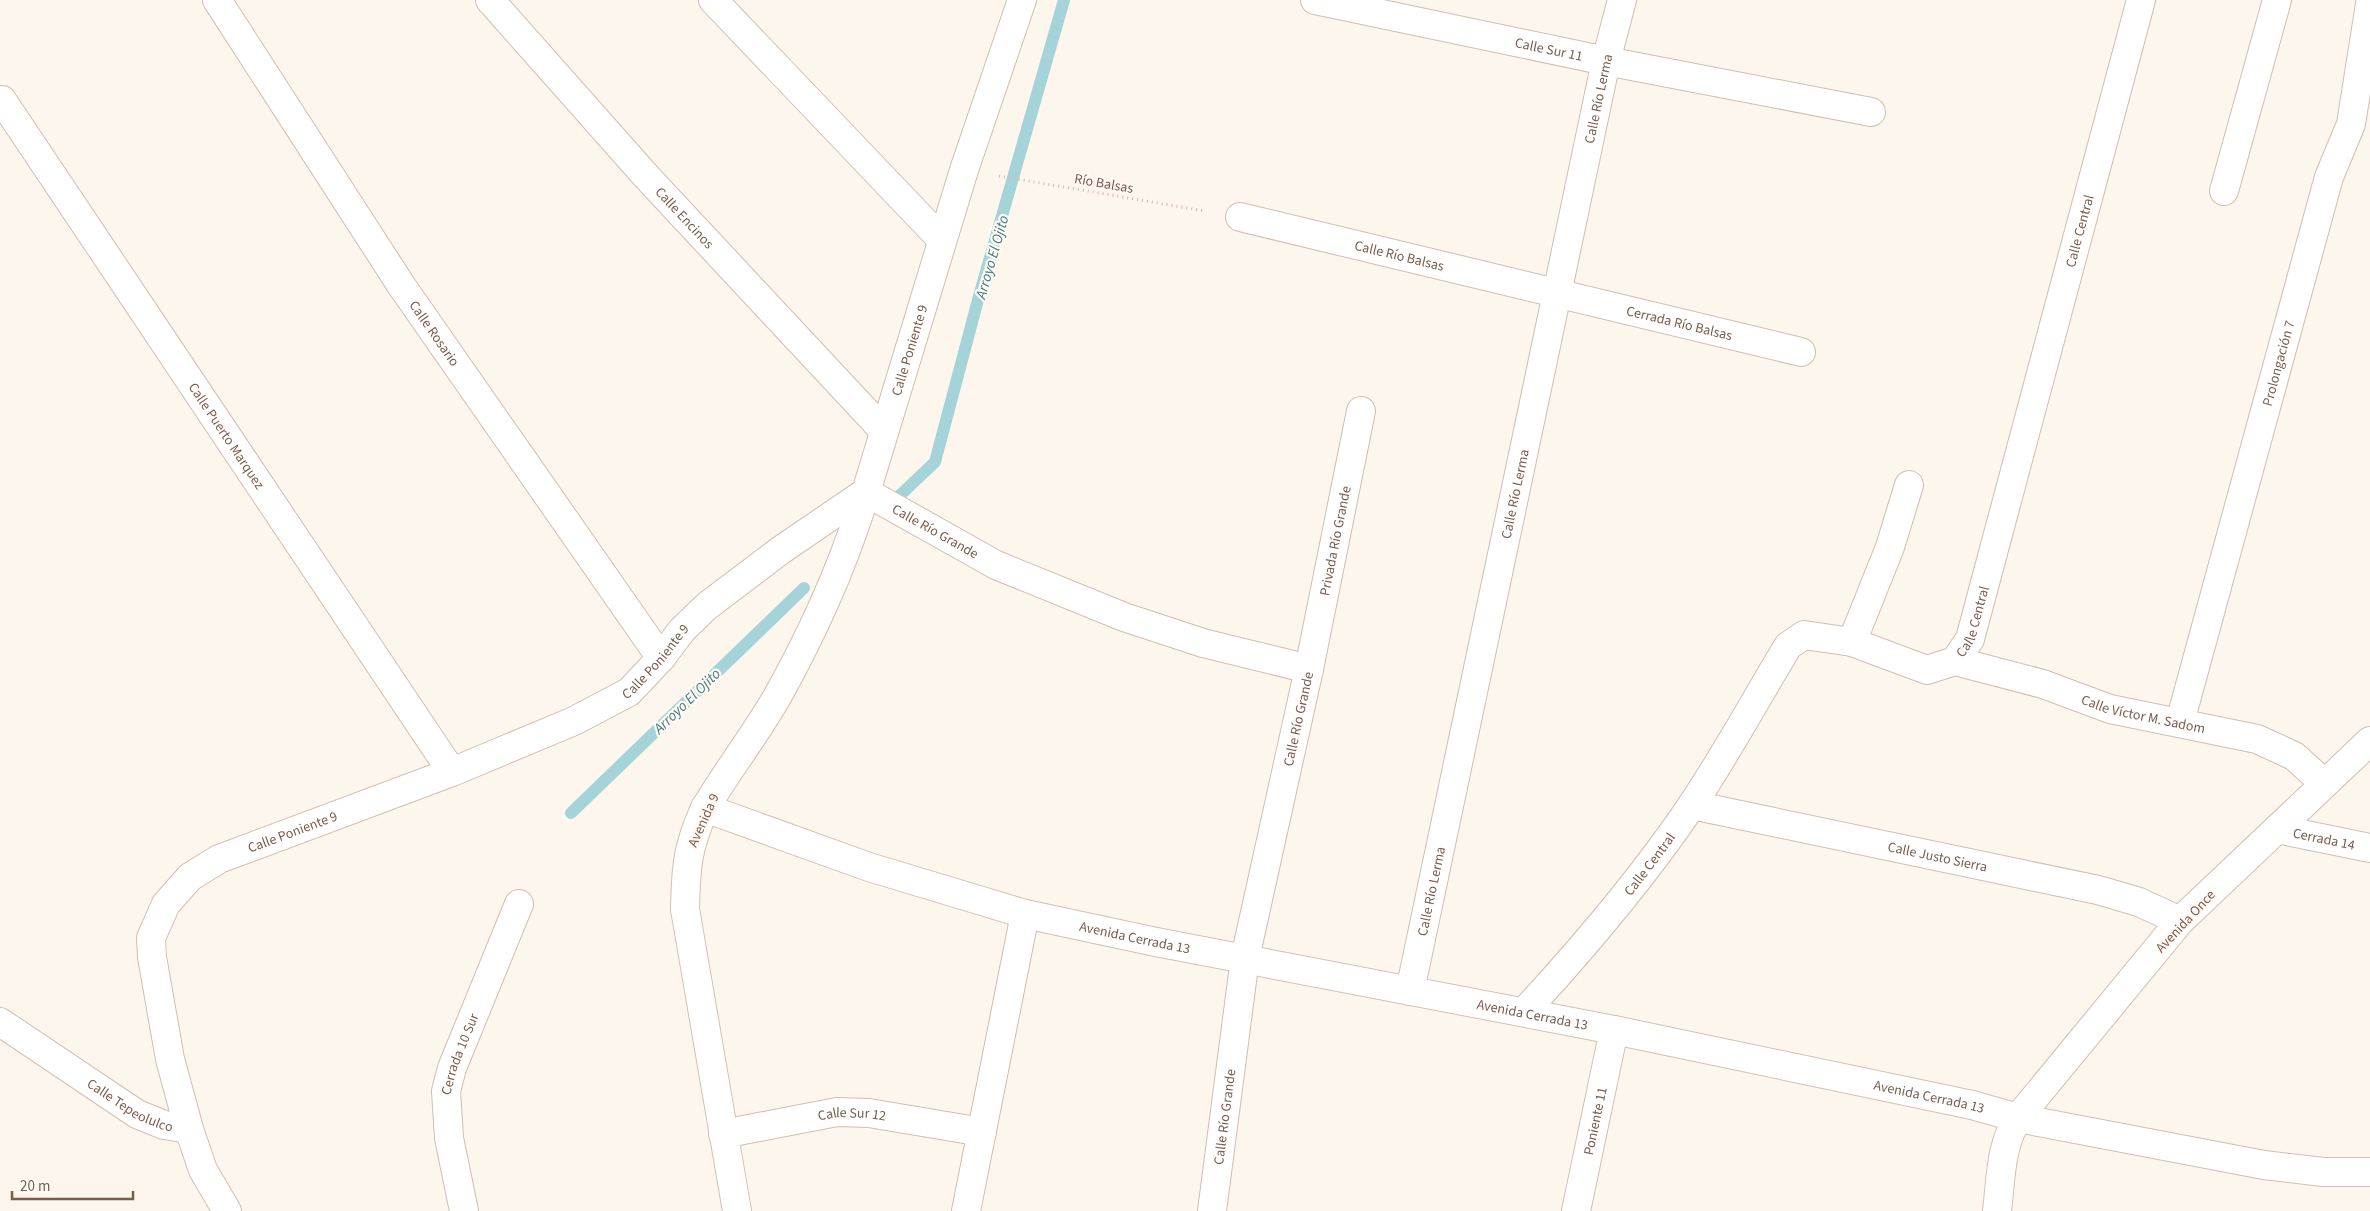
<svg xmlns="http://www.w3.org/2000/svg" width="2370" height="1211" font-family="'Source Sans 3',sans-serif">
  <style>
    .lines { fill: none; stroke-linecap: round; stroke-linejoin: round }
    .stream { stroke: #a5d3da; stroke-width: 12 }
    .street-casing { stroke: #d1beb0; stroke-width: 30 }
    .secondary-casing { stroke: #d6c0b0; stroke-width: 30 }
    .path { stroke: #d9b8a5; stroke-width: 3; stroke-dasharray: 1 4; stroke-linecap: butt }
    .street { stroke: #fff; stroke-width: 28 }
    .secondary { stroke: #fff; stroke-width: 28 }
    .labels { text-anchor: middle; stroke-width: 4.5; stroke-linejoin: round; paint-order: stroke }
    .street-label { font-size: 14px; fill: #7a5c4d; stroke: #fffaf3 }
    .water-label { font-size: 15px; font-style: italic; fill: #437c86; stroke: #fffaf3 }
  </style>
  <rect width="100%" height="100%" fill="#fdf6ec"/>
  <g class="lines">
    <!-- stream -->
    <g class="stream">
      <polyline points="896,499 935,462 979,296 1064,0"/>
      <polyline points="571,813 804,588"/>
    </g>
    <defs>
      <g id="street">
        <path id="s1" d="M217,0L401,285L661,658"/>
        <path id="s2" d="M490,0L646,176L884,431"/>
        <polyline points="713,0 942,240"/>
        <path id="s3" d="M1315,0L1606,61L1871,112"/>
        <path id="s4" d="M2,100L452,772"/>
        <polyline points="2224,191 2277,0"/>
        <path id="s5" d="M1240,217L1801,352"/>
        <polyline points="1852,642 1890,547 1909,485"/>
        <path id="s6" d="M1955,661L2043,684L2110,709L2257,739L2294,756L2324,783"/>
        <path id="s7" d="M2180,722L2329,177L2351,124L2370,4"/>
        <polyline points="2370,741 2180,921 2018,1118 2264,1165 2323,1172 2370,1172"/>
        <path id="s8" d="M1692,805L2098,890L2139,902L2180,921"/>
        <path id="s9" d="M705,808C728,770 755,735 777,697C814,631 844,564 866,492L996,565L1124,617L1203,643L1309,669"/>
        <path id="s10" d="M2277,829L2370,848"/>
        <path id="s11" d="M1410,991L1606,61L1622,0"/>
        <path id="s12" d="M1524,1012C1584,947 1642,879 1692,805C1726,754 1756,699 1788,646L1804,635L1852,642L1927,670L1955,661L1970,639L2141,0"/>
        <path id="s13" d="M0,1022L137,1114L164,1125L189,1129L203,1170L227,1211"/>
        <path id="s14" d="M189,1129L170,1059L152,957L151,938L166,904L190,877L219,859L452,772L574,721L629,692L661,658L682,630L707,606L781,550L866,492L964,170L1022,0"/>
        <path id="s15" d="M723,1134L837,1112L869,1113L982,1132"/>
        <path id="s16" d="M464,1211L449,1138L446,1091L452,1068L519,904"/>
        <polyline points="966,1211 1025,914"/>
        <path id="s17" d="M1212,1211L1245,958L1309,669L1361,411"/>
        <path id="s18" d="M1576,1211L1614,1030"/>
      </g>
      <g id="secondary">
        <path id="s19" d="M737,1211L685,909C686,866 687,848 705,808L869,867L1025,914L1156,942L1614,1030L1972,1105L2018,1118C2000,1146 2001,1179 1997,1211"/>
      </g>
    </defs>
    <!-- street casing -->
    <use href="#street" class="street-casing"/>
    <!-- secondary casing -->
    <use href="#secondary" class="secondary-casing"/>
    <!-- path -->
    <polyline class="path" points="999,176 1205,211"/>
    <!-- street -->
    <use href="#street" class="street"/>
    <!-- secondary -->
    <use href="#secondary" class="secondary"/>
  </g>
  <g class="labels">
    <!-- street labels -->
    <g class="street-label">
      <text dy="5" stroke="none"><textPath href="#s3" startOffset="239">Calle Sur 11</textPath></text>
      <text dy="5" stroke="none"><textPath href="#s11" startOffset="912">Calle Río Lerma</textPath></text>
      <text transform="translate(1104 183) rotate(10)" y="5">Río Balsas</text>
      <text dy="5" stroke="none"><textPath href="#s2" startOffset="292">Calle Encinos</textPath></text>
      <text dy="5" stroke="none"><textPath href="#s12" startOffset="1079">Calle Central</textPath></text>
      <text dy="5" stroke="none"><textPath href="#s5" startOffset="164">Calle Río Balsas</textPath></text>
      <text dy="5" stroke="none"><textPath href="#s5" startOffset="452">Cerrada Río Balsas</textPath></text>
      <text dy="5" stroke="none"><textPath href="#s1" startOffset="398">Calle Rosario</textPath></text>
      <text dy="5" stroke="none"><textPath href="#s14" startOffset="1206">Calle Poniente 9</textPath></text>
      <text dy="5" stroke="none"><textPath href="#s7" startOffset="372">Prolongación 7</textPath></text>
      <text dy="5" stroke="none"><textPath href="#s4" startOffset="404">Calle Puerto Marquez</textPath></text>
      <text dy="5" stroke="none"><textPath href="#s11" startOffset="508">Calle Río Lerma</textPath></text>
      <text dy="5" stroke="none"><textPath href="#s9" startOffset="436">Calle Río Grande</textPath></text>
      <text dy="5" stroke="none"><textPath href="#s17" startOffset="682">Privada Río Grande</textPath></text>
      <text dy="5" stroke="none"><textPath href="#s12" startOffset="674">Calle Central</textPath></text>
      <text dy="5" stroke="none"><textPath href="#s14" startOffset="786">Calle Poniente 9</textPath></text>
      <text dy="5" stroke="none"><textPath href="#s6" startOffset="196">Calle Víctor M. Sadom</textPath></text>
      <text dy="5" stroke="none"><textPath href="#s17" startOffset="500">Calle Río Grande</textPath></text>
      <text transform="translate(703 820) rotate(-66)" y="5">Avenida 9</text>
      <text dy="5" stroke="none"><textPath href="#s14" startOffset="381">Calle Poniente 9</textPath></text>
      <text dy="5" stroke="none"><textPath href="#s10" startOffset="48">Cerrada 14</textPath></text>
      <text dy="5" stroke="none"><textPath href="#s8" startOffset="251">Calle Justo Sierra</textPath></text>
      <text dy="5" stroke="none"><textPath href="#s12" startOffset="194">Calle Central</textPath></text>
      <text dy="5" stroke="none"><textPath href="#s11" startOffset="102">Calle Río Lerma</textPath></text>
      <text transform="translate(2185 921) rotate(-47)" y="5">Avenida Once</text>
      <text dy="5" stroke="none"><textPath href="#s19" startOffset="860">Avenida Cerrada 13</textPath></text>
      <text dy="5" stroke="none"><textPath href="#s19" startOffset="1265">Avenida Cerrada 13</textPath></text>
      <text dy="5" stroke="none"><textPath href="#s16" startOffset="161">Cerrada 10 Sur</textPath></text>
      <text dy="5" stroke="none"><textPath href="#s19" startOffset="1670">Avenida Cerrada 13</textPath></text>
      <text dy="5" stroke="none"><textPath href="#s13" startOffset="155">Calle Tepeolulco</textPath></text>
      <text dy="5" stroke="none"><textPath href="#s15" startOffset="131">Calle Sur 12</textPath></text>
      <text dy="5" stroke="none"><textPath href="#s17" startOffset="95">Calle Río Grande</textPath></text>
      <text dy="5" stroke="none"><textPath href="#s18" startOffset="92">Poniente 11</textPath></text>
    </g>
    <!-- water labels -->
    <g class="water-label">
      <text transform="translate(992 257) rotate(-74)" y="5">Arroyo El Ojito</text>
      <text transform="translate(687 701) rotate(-44)" y="5">Arroyo El Ojito</text>
    </g>
  </g>
  <!-- scale -->
  <path d="M12 1191v8h121v-8" fill="none" stroke="#7a5c4d" stroke-width="2.5"/>
  <text x="20" y="1191" font-size="15" fill="#7a5c4d" stroke="#fffaf3" stroke-width="4" paint-order="stroke">20 m</text>
</svg>
